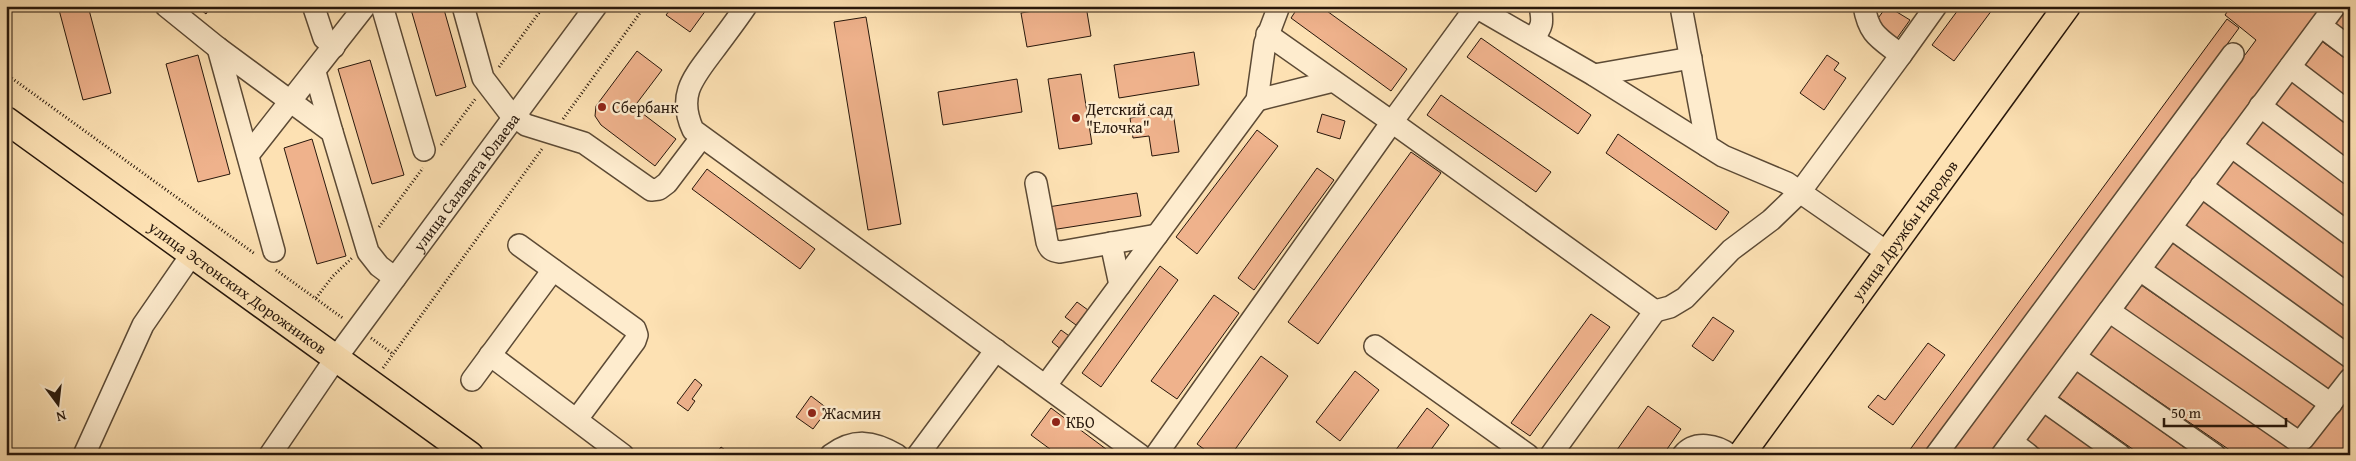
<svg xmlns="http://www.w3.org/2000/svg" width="2356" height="461" font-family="'Gentium Book Plus',serif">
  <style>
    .building { fill: #efb28c; stroke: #27170b }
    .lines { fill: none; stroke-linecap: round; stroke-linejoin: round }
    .minor-casing { stroke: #5c4a35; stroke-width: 24 }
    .major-casing { stroke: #27170b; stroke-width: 29 }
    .path { stroke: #27170b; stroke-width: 3; stroke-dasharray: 1 2.5; stroke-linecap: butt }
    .minor { stroke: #feecce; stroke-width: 21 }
    .major { stroke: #fde1b3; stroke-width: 26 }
    .poi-dot { fill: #8f2418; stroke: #feecce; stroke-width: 2 }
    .labels { text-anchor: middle; stroke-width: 5; stroke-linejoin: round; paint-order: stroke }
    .poi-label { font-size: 16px; fill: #27170b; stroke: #feecce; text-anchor: start }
    .street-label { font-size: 16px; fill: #27170b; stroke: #feecce }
  </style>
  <rect width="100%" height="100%" fill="#fde1b3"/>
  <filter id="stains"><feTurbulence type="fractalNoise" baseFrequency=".004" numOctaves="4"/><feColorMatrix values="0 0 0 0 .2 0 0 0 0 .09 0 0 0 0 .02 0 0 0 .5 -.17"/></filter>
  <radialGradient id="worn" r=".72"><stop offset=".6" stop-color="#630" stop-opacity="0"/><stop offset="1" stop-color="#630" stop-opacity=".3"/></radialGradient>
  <!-- building -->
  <g class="building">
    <polygon points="58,6 88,6 111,93 83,100"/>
    <polygon points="196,6 211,6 206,14"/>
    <polygon points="410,6 443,6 466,87 436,96"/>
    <polygon points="673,6 709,6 690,32 666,15"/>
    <polygon points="1063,6 1086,6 1091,36 1027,47 1021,13"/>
    <polygon points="1299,6 1320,6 1407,69 1391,91 1291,18"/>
    <polygon points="1887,6 1910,20 1895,41 1873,25"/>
    <polygon points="1961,6 1995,6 1954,61 1932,45"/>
    <polygon points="2231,6 2324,6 1992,455 1948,455 2256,40 2225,15"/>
    <polygon points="2346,6 2350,6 2350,35 2334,23"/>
    <polygon points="866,17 901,224 868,230 834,22"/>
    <polygon points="2227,19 2239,28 1925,455 1906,455"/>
    <polygon points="1481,38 1591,115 1578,134 1467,57"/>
    <polygon points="2320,40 2350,62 2350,100 2302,64"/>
    <polygon points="637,51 662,70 634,107 676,139 655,166 601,125 595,116 596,106"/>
    <polygon points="1194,52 1199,85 1119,98 1114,65"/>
    <polygon points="198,55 230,174 198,182 166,64"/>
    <polygon points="1827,55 1839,63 1834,70 1846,78 1824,110 1800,93"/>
    <polygon points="370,60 404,175 372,184 338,69"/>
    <polygon points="1081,74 1092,144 1059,149 1048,79"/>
    <polygon points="1017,79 1022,112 943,125 938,92"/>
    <polygon points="2291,80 2350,124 2350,164 2272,106"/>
    <polygon points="1441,95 1551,172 1536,192 1427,115"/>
    <polygon points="1173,112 1179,152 1152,156 1149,136 1133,138 1130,118"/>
    <polygon points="1322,114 1345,121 1340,139 1317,132"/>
    <polygon points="2263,118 2350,184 2350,224 2244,143"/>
    <polygon points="1257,130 1278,146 1197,254 1176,237"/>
    <polygon points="1618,134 1729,212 1716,230 1606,153"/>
    <polygon points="312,139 346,256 317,264 284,148"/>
    <polygon points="1411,152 1441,173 1318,344 1288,322"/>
    <polygon points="2232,159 2350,246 2350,283 2214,183"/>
    <polygon points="1317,168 1334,180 1254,290 1238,278"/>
    <polygon points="707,169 815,249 800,269 692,189"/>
    <polygon points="1137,193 1141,216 1051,230 1048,207"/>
    <polygon points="2201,200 2350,307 2350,344 2183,225"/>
    <polygon points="2171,242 2348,368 2330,392 2153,266"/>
    <polygon points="1160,266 1178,280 1101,387 1082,373"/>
    <polygon points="2141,285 2319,408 2301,433 2124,310"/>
    <polygon points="1214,295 1239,313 1177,399 1151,381"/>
    <polygon points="1077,302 1088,310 1076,325 1065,317"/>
    <polygon points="1591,314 1610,327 1530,436 1511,423"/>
    <polygon points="1713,317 1734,331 1713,361 1692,346"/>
    <polygon points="2109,323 2291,448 2286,455 2237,455 2088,353"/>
    <polygon points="1061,330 1072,338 1063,351 1052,342"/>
    <polygon points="1928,343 1945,355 1893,425 1868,407 1878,395 1885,400"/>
    <polygon points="1261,356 1288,376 1231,455 1212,455 1197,444"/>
    <polygon points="2074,369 2195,455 2141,455 2056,395"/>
    <polygon points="1355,371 1379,390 1340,441 1316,422"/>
    <polygon points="695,379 702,385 692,399 695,401 688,411 677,403"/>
    <polygon points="2350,393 2350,446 2343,455 2303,455"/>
    <polygon points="811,396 828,409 813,429 796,417"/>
    <polygon points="1648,406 1681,429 1663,455 1615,455 1614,454"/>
    <polygon points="1051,408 1114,455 1058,455 1031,435"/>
    <polygon points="1427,408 1449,425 1427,455 1392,455"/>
    <polygon points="2042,412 2101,455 2048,455 2024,438"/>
    <polygon points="721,447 732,455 715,455"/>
  </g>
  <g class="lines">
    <defs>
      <g id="minor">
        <polyline points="166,6 218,48 332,132 368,252 379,266 395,278"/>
        <polyline points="382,6 424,150"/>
        <polyline points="463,6 483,78 509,112 526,125 584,143 651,190 659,189 667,183 701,138"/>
        <path d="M746,6C736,21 725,35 714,50C693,78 677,95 693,130L1140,455"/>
        <polyline points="314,8 324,38 334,47"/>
        <polyline points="1682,12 1707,146"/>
        <polyline points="2321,26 2350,48"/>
        <path d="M1532,39C1543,27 1543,22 1540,6"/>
        <polyline points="218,48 274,251"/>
        <polyline points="1901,55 1936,6"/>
        <polyline points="2290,67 2350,113"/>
        <polyline points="315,72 332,132"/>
        <polyline points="1594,75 1691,58"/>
        <polyline points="1257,100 1333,81"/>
        <polyline points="2260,106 2350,174"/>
        <polyline points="2231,146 2350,234"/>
        <polyline points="248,155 365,6"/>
        <path d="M1036,183L1047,242C1049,249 1052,251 1060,252L1157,235"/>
        <polyline points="2201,186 2350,296"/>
        <polyline points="2171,228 2350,357"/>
        <polyline points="1111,243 1120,285"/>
        <polyline points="519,245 635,329 637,335 635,341 577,419"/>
        <polyline points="2140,270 2331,404"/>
        <path d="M1655,311L1670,307L1685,298L1731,250L1771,220L1800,192L1901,55C1879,38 1869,35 1864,6"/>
        <polyline points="2109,311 2297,441 2303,439 2350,379"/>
        <polyline points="1375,346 1528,455"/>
        <polyline points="490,355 623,455"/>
        <polyline points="2075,357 2215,455"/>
        <polyline points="472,380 553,270"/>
        <polyline points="1046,385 1257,100 1265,43 1279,6"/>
        <polyline points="2043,400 2120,455"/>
        <polyline points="2012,442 2029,455"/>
        <polyline points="84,455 143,325 192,254"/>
        <path id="s1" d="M270,455L336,358L596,6"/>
        <path d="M831,455C854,438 873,441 897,455"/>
        <polyline points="918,455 996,350"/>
        <polyline points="1156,455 1392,122 1267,34"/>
        <polyline points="1551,455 1655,311 1392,122 1476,7 1594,75 1723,156 1787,183 1888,253"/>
        <path d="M1683,455C1695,440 1717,445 1730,455"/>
        <polyline points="1936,455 2233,54"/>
        <polyline points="2002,455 2335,6"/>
      </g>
      <g id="major">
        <path id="s2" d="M6,120L470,455"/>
        <path id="s3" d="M1741,455L2067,6"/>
      </g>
    </defs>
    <!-- minor casing -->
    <use href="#minor" class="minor-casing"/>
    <!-- major casing -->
    <use href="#major" class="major-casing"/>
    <!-- path -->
    <g class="path">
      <polyline points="499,67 544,6"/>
      <polyline points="6,74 255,254"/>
      <polyline points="563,119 645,6"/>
      <polyline points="441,145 476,98"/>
      <polyline points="379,227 423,168"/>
      <polyline points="276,270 344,319"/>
      <polyline points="316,298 333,276 352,258"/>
      <polyline points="371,338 393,354"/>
      <polyline points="383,368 542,149"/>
    </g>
    <!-- minor -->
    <use href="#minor" class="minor"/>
    <!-- major -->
    <use href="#major" class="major"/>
  </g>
  <!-- markers -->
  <g class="poi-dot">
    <circle cx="602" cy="107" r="5"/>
    <circle cx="1076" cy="118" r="5"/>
    <circle cx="812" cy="413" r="5"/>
    <circle cx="1056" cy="422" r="5"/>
  </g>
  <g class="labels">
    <!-- poi labels -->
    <g class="poi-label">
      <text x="612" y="113">Сбербанк</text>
      <text x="1086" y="115">Детский сад<tspan x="1086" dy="18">"Елочка"</tspan></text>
      <text x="822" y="419">Жасмин</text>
      <text x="1066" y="428">КБО</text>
    </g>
    <!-- street labels -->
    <g class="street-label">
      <text dy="6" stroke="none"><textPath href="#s1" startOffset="336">улица Салавата Юлаева</textPath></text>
      <text dy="6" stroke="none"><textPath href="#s3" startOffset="278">улица Дружбы Народов</textPath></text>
      <text dy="6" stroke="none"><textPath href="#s2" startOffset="286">улица Эстонских Дорожников</textPath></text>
    </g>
  </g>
  <!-- margin -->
  <rect width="2356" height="461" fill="none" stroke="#fde1b3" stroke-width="25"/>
  <rect x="8" y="8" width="2341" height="446" fill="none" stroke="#27170b" stroke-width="2.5"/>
  <rect x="12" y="12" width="2331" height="436" fill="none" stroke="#27170b"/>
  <!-- north arrow -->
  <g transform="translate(58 404) rotate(165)" stroke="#feecce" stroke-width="4" paint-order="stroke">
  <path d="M0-4L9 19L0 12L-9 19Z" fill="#27170b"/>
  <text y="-8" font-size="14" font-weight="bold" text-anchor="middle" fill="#27170b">N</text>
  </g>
  <!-- scale -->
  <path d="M2164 418v8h122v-8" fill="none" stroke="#27170b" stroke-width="2.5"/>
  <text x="2171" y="418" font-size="15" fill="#27170b" stroke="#feecce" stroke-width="4" paint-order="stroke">50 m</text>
  <rect width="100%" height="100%" filter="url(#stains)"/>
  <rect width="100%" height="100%" fill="url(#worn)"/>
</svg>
